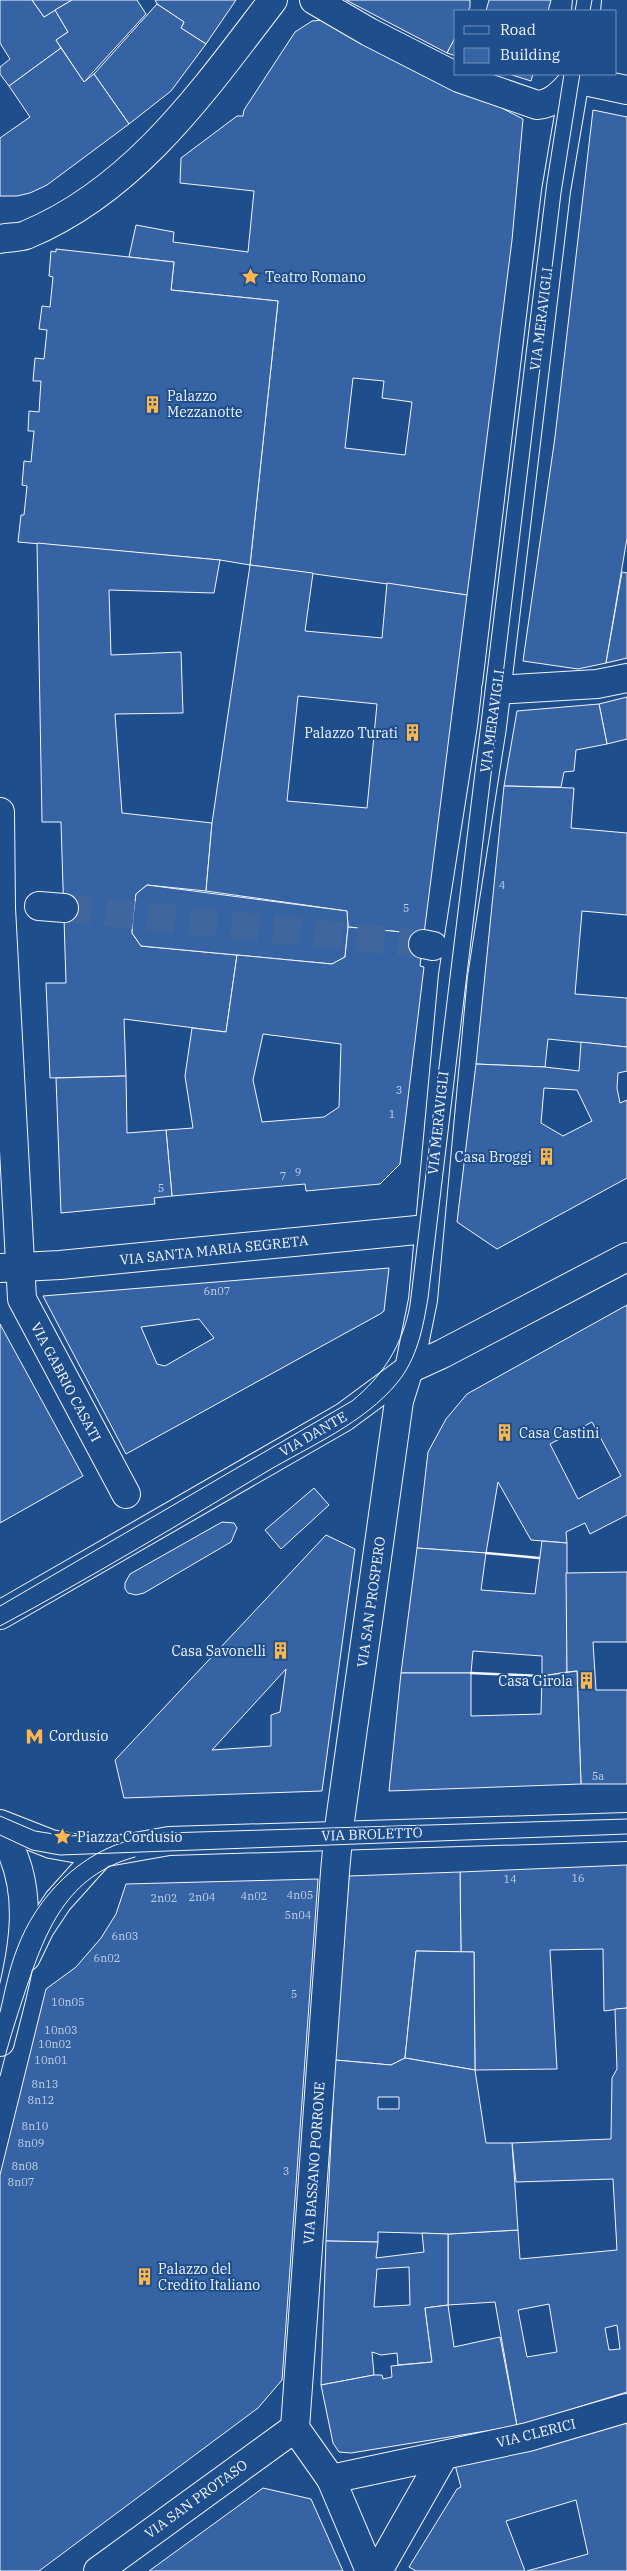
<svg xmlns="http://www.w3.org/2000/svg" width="627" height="2571" font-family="'IBM Plex Serif',serif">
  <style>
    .building { fill: #3563a3; stroke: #f2f6ff; fill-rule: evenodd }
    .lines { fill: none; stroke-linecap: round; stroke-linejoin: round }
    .minor-tunnel { stroke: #3f679d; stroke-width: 28; stroke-dasharray: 28 14; stroke-linecap: butt }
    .minor-casing { stroke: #f2f6ff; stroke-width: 30 }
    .minor { stroke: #1f4e8c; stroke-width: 28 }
    .tram { stroke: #f2f6ff; stroke-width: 1 }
    .wall { stroke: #f2f6ff; stroke-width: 2.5 }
    .labels { text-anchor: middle; stroke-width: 4; stroke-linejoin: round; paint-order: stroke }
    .number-label { font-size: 11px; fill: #c3d1e8 }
    .poi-label { font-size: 14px; fill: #f2f6ff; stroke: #1f4e8c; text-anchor: start }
    .street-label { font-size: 14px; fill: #f2f6ff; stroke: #1f4e8c }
  </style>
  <rect width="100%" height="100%" fill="#1f4e8c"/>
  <!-- building -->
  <g class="building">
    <polygon points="0,0 32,0 44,17 55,10 68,32 56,40 61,48 9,86 0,74 0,67 10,59 0,43"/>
    <polygon points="32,0 72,0 44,17"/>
    <polygon points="72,0 137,0 146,14 84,82 56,40 68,32 55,10"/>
    <polygon points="155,0 236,0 206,44 181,28 184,22 157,4"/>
    <polygon points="346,0 470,0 470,7 468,11 456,11 456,36 447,53"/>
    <polygon points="489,0 551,0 548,11 486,11"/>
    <polygon points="157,4 184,22 181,28 206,44 171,91 129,124 94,74"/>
    <path d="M324,20L336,23L523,119L512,240L467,595L250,565L278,301L171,290L174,262L129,257L136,225L174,232L173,242L248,252L254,191L180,183L181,158L237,116H243L244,110L295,32L312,21ZM353,378L384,381L382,398L412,402L405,455L345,448Z"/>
    <polygon points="456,36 456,56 447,53"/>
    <polygon points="61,48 84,82 94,74 129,124 47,185 30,193 17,196 0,196 0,138 30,117 9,86"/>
    <polygon points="509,74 533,74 531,81"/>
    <polygon points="593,110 627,117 627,538 606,663 578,669 523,661 555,437"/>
    <polygon points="56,249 174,262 171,290 278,301 250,565 220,560 18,542 21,515 24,515 27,486 22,485 24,461 31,462 34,431 28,431 29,411 39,412 40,396 41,381 33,381 35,358 44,359 47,330 39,329 42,306 50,307 53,277 49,276 51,251 56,252"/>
    <polygon points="37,543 220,560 214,593 109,590 111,655 181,652 183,713 115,714 122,813 212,823 206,891 147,885 136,894 132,933 141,946 237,955 226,1032 124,1019 126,1076 50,1078 46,983 66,983 61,822 42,822"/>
    <path d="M250,565L313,573L305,631L382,638L387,583L467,595L424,934L348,927L347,911L206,891L212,823ZM298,696L377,704L367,808L287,801Z"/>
    <polygon points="622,572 627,573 627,658 606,663"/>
    <polygon points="627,697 627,739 607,744 599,704"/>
    <polygon points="599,704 607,744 576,750 574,771 564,772 561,787 504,786 517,711"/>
    <polygon points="504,786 574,788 571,828 627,833 627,915 582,911 575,994 627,998 627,1047 548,1039 545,1067 476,1064"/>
    <polygon points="147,885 347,911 348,927 345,957 332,964 141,946 132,933 133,916 136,894"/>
    <path d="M348,927L424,934L420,966L424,967L400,1164L380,1184L306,1191L305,1184L172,1196L166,1130L193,1128L185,1076L192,1028L226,1032L237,955L332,964L345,957ZM263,1034L341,1044L339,1107L324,1117L262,1122L253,1080Z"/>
    <path d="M581,1042L627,1047V1071L618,1073L617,1088L620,1103L627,1100V1178L497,1249L457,1222L476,1064L545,1067L579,1071ZM544,1088L577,1090L592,1121L563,1136L541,1123Z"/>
    <polygon points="126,1076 127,1133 166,1130 172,1196 154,1198 155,1204 61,1213 56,1078"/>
    <path d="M389,1268L384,1311L380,1314L126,1454L43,1296ZM199,1319L214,1338L165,1366L157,1364L141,1327Z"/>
    <path d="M627,1305V1515L590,1534L585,1523L566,1532L567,1543L531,1540L498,1482L486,1553L417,1548L428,1452L446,1419L467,1394ZM592,1422L621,1476L578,1499L550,1444Z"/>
    <polygon points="0,1324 83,1476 0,1523"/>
    <polygon points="314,1488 329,1505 281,1549 265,1530"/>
    <polygon points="222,1522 234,1523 237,1528 231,1542 144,1593 136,1595 128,1593 125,1589 125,1583 130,1574"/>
    <path d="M326,1535L355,1549L322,1791L124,1798L115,1760ZM286,1669L280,1712L271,1715V1746L212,1750Z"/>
    <polygon points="542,1541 567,1543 567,1672 542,1676 542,1656 473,1651 471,1673 401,1673 417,1548 486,1553 481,1590 535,1594"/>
    <polygon points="627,1572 627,1642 593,1642 596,1690 627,1690 627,1784 581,1784 577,1671 567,1672 566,1573"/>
    <polygon points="577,1671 581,1784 389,1791 401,1673 471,1673 471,1716 541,1714 542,1676"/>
    <polygon points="627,1865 627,2008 604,2011 603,1949 550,1950 557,2069 475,2070 474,1952 461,1952 460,1872"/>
    <polygon points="460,1872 461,1952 416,1951 405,2058 391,2065 335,2060 349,1876"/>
    <polygon points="318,1879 282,2380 258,2408 39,2571 0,2571 0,2175 46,1989 76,1967 101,1938 116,1914 126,1884"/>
    <polygon points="416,1951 474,1952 475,2070 405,2058"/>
    <path d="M627,2008V2392L517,2426L495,2302L448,2305V2234L518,2230L520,2259L617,2250L613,2179L516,2182L512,2143L611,2139L612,2078L617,2069L615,2009ZM549,2304L557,2352L527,2357L518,2310ZM617,2325L620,2349L609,2350L605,2328Z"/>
    <path d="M405,2058L475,2070L486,2143H512L518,2230L448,2234L378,2232V2242L326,2241L335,2060L391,2065ZM378,2097H399V2109H378Z"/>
    <path d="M422,2233L448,2234V2305L425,2308L432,2362L398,2365L397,2353L381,2355L372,2352L374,2375L321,2385L326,2241L378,2242L376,2258L424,2252ZM409,2267L410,2305L374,2307L377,2269Z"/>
    <polygon points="448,2305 454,2347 500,2337 517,2426 351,2453 339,2452 333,2443 321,2385 374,2375 382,2375 383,2379 392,2377 391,2366 432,2362 425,2308"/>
    <polygon points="627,2417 627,2571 527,2571 588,2554 576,2500 506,2521 525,2571 416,2571 409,2567 457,2489 461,2487 455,2465"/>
    <polygon points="263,2488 311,2499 343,2571 149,2571"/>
  </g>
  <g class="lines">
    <!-- minor-tunnel -->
    <polyline class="minor-tunnel" points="64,908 423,944"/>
    <defs>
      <g id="minor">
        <path d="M314,0L369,32L459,78L537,105C554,104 564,91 575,79"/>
        <polyline points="586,11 587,0"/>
        <polyline points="575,79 627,90"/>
        <path d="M0,239C8,237 18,238 26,235C135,190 204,90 273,0"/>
        <polyline points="496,690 597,684 627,678"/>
        <polyline points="0,812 1,908 22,1299 126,1494"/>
        <polyline points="39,906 64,908"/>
        <polyline points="423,944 433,946"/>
        <polyline points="1,1268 60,1265 427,1229"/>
        <polyline points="0,1615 344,1417 409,1369 442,1354 627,1257"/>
        <polyline points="0,1824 51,1844 101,1853 169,1841 627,1827"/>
        <path d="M0,1831C44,1894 17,1974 0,2042"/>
        <polyline points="26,1957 40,1928 58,1901 101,1853"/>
        <polyline points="331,2479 528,2437 627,2408"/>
        <polyline points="98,2571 295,2428"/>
        <polyline points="370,2571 331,2479 295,2428 335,1872 339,1828 399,1401 409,1369 423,1300 453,975 492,727 556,191 576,74"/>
        <polyline points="378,2571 444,2455"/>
      </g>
    </defs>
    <!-- minor casing -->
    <use href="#minor" class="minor-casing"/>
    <!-- minor -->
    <use href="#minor" class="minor"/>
    <!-- tram -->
    <g class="tram">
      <polyline points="575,11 577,0"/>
      <polyline points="590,11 592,0"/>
      <path d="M0,1606L352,1401C383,1376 403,1344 410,1305L547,182L564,74"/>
      <path d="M0,1626C90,1578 178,1525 266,1472C310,1446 364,1423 397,1383C417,1359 423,1328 428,1298L561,193L580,74"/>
      <polyline points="0,1816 35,1831 66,1836 627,1819"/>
      <polyline points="0,1835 32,1850 60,1855 627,1834"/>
      <path d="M0,2012C5,1991 9,1969 17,1949C36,1897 81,1851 135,1839"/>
      <path d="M0,2076C7,2047 16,2019 25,1992C46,1930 66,1876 135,1857"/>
    </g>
    <!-- wall -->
    <g class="wall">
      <polyline points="486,1553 539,1558"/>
      <polyline points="471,1673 542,1676"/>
    </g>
  </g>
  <!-- icons -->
  <defs>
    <symbol id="sight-bare" viewBox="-9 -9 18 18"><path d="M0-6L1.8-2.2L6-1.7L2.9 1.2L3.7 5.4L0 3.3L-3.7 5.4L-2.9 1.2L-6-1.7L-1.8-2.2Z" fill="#ffb74d" stroke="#1f4e8c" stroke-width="2.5" paint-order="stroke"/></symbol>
    <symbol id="building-bare" viewBox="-9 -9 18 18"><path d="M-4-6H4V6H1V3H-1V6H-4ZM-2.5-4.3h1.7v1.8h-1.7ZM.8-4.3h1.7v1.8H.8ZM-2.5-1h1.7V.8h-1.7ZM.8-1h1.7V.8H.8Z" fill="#ffb74d" stroke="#1f4e8c" stroke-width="2.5" paint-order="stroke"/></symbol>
    <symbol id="metro-bare" viewBox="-9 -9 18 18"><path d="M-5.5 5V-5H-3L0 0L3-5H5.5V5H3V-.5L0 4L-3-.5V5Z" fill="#ffb74d" stroke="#1f4e8c" stroke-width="2.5" paint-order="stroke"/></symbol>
  </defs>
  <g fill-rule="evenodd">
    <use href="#sight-bare" x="238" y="264" width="25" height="25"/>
    <use href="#building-bare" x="140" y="392" width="25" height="25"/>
    <use href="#building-bare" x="400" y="720" width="25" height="25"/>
    <use href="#building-bare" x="534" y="1144" width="25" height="25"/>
    <use href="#building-bare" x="492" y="1420" width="25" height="25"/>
    <use href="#building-bare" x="268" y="1638" width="25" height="25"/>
    <use href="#building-bare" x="574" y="1668" width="25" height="25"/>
    <use href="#metro-bare" x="22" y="1724" width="25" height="25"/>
    <use href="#sight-bare" x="50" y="1824" width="25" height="25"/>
    <use href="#building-bare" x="132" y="2264" width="25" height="25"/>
  </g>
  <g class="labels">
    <!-- number labels -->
    <g class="number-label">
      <text x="502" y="889">4</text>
      <text x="406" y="912">5</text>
      <text x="399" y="1094">3</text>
      <text x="392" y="1118">1</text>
      <text x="298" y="1176">9</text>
      <text x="283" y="1180">7</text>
      <text x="161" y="1192">5</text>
      <text x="217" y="1295">6n07</text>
      <text x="598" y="1780">5a</text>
      <text x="578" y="1882">16</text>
      <text x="510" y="1883">14</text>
      <text x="300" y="1899">4n05</text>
      <text x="254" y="1900">4n02</text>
      <text x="202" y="1901">2n04</text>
      <text x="164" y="1902">2n02</text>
      <text x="298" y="1919">5n04</text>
      <text x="125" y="1940">6n03</text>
      <text x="107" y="1962">6n02</text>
      <text x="294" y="1998">5</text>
      <text x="68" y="2006">10n05</text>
      <text x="61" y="2034">10n03</text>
      <text x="55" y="2048">10n02</text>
      <text x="51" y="2064">10n01</text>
      <text x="45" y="2088">8n13</text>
      <text x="41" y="2104">8n12</text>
      <text x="35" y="2130">8n10</text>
      <text x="31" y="2147">8n09</text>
      <text x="25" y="2170">8n08</text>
      <text x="286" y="2175">3</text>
      <text x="21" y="2186">8n07</text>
    </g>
    <!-- poi labels -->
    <g class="poi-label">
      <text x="265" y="282">Teatro Romano</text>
      <text x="167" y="401">Palazzo<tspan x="167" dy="16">Mezzanotte</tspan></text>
      <text x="398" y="738" text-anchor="end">Palazzo Turati</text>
      <text x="532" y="1162" text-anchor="end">Casa Broggi</text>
      <text x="519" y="1438">Casa Castini</text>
      <text x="266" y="1656" text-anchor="end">Casa Savonelli</text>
      <text x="573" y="1686" text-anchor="end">Casa Girola</text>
      <text x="49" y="1741">Cordusio</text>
      <text x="77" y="1842">Piazza Cordusio</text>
      <text x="158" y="2274">Palazzo del<tspan x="158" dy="16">Credito Italiano</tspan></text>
    </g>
    <!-- street labels -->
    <g class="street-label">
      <text transform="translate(541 319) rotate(-83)" y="5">VIA MERAVIGLI</text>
      <text transform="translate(492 721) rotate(-82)" y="5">VIA MERAVIGLI</text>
      <text transform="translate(438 1123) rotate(-84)" y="5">VIA MERAVIGLI</text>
      <text transform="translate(214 1250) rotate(-6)" y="5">VIA SANTA MARIA SEGRETA</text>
      <text transform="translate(66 1382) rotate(62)" y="5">VIA GABRIO CASATI</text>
      <text transform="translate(313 1434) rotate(-30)" y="5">VIA DANTE</text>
      <text transform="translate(371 1602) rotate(-82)" y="5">VIA SAN PROSPERO</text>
      <text transform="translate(372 1834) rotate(-2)" y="5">VIA BROLETTO</text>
      <text transform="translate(314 2163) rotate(-86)" y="5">VIA BASSANO PORRONE</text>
      <text transform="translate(536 2433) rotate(-14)" y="5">VIA CLERICI</text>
      <text transform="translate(196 2499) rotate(-36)" y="5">VIA SAN PROTASO</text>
    </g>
  </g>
  <!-- legend -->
  <rect x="454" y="10" width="162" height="65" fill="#1f4e8c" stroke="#7391ba"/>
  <rect x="464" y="26" width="25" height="8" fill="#1f4e8c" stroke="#7391ba"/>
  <text x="500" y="35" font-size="15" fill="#f2f6ff">Road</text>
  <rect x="464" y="48" width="25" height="15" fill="#3563a3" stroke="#7391ba"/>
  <text x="500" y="60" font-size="15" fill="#f2f6ff">Building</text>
</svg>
